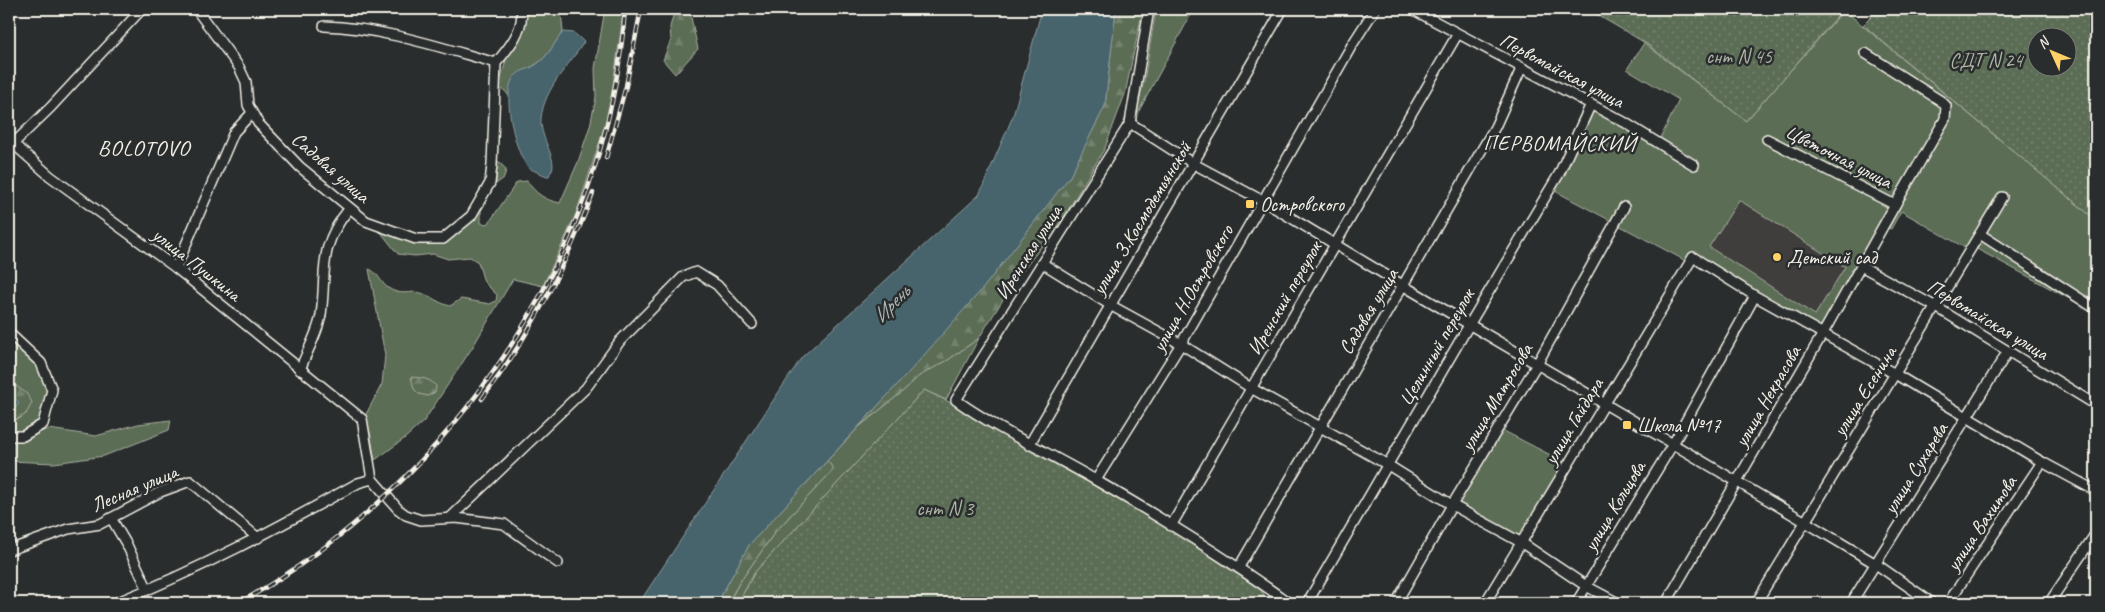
<svg xmlns="http://www.w3.org/2000/svg" width="2105" height="612" font-family="Caveat,sans-serif">
  <style>
    .built { fill: #403c3c }
    .green { fill: #5c6d56; stroke: #a8af9f; fill-rule: evenodd }
    .forest { fill: url(#forest-firs); stroke: #a8af9f }
    .garden { fill: url(#garden-dots); stroke: #a8af9f; fill-rule: evenodd }
    .water { fill: #47636c; stroke: #8c9c9e }
    .lines { fill: none; stroke-linecap: round; stroke-linejoin: round }
    .minor-casing { stroke: #f4f1e8; stroke-width: 12 }
    .minor { stroke: #2a2d2e; stroke-width: 9 }
    .rail-casing { stroke: #f4f1e8; stroke-width: 4.5 }
    .rail { stroke: #2a2d2e; stroke-width: 2.5; stroke-dasharray: 8; stroke-linecap: butt }
    .poi-dot { fill: #ffd166; stroke: #2a2d2e; stroke-width: 2 }
    .labels { text-anchor: middle; stroke-width: 5; stroke-linejoin: round; paint-order: stroke }
    .park-label { font-size: 20px; fill: #b0b6a6; stroke: #2a2d2e }
    .street-label { font-size: 20px; fill: #f4f1e8; stroke: #2a2d2e }
    .poi-label { font-size: 20px; fill: #f4f1e8; stroke: #2a2d2e; text-anchor: start }
    .neighbourhood-label { font-size: 21px; letter-spacing: 1px; fill: #f4f1e8; stroke: #2a2d2e }
    .water-label { font-size: 21px; font-style: italic; fill: #afb8b6; stroke: #2a2d2e }
    .quarter-label { font-size: 22px; letter-spacing: 1px; fill: #f4f1e8; stroke: #2a2d2e }
  </style>
  <defs>
    <pattern id="forest-firs" width="22" height="20" patternUnits="userSpaceOnUse" patternTransform="scale(1.25)"><rect width="22" height="20" fill="#5c6d56"/><path d="M5 1l3.5 6h-7zM16 11l3.5 6h-7z" fill="#74826e"/></pattern>
    <pattern id="garden-dots" width="8" height="8" patternUnits="userSpaceOnUse" patternTransform="scale(1.25)"><rect width="8" height="8" fill="#5c6d56"/><path d="M2 2h.1M6 6h.1" fill="none" stroke="#74826e" stroke-width="1.8" stroke-linecap="round"/></pattern>
  </defs>
  <rect width="100%" height="100%" fill="#2a2d2e"/>
  <filter id="ink" filterUnits="userSpaceOnUse"><feTurbulence type="fractalNoise" baseFrequency=".02" numOctaves="2"/><feDisplacementMap in="SourceGraphic" scale="10" xChannelSelector="R" yChannelSelector="G"/><feConvolveMatrix kernelMatrix="1 2 1 2 8 2 1 2 1" color-interpolation-filters="sRGB"/></filter>
  <g filter="url(#ink)">
    <!-- built -->
    <polygon class="built" points="1739,199 1846,268 1815,315 1709,247"/>
    <!-- green -->
    <g class="green">
      <path d="M523,9H563L561,11L563,32C556,40 552,50 544,58C525,76 514,64 509,96L504,90H498L508,52Z"/>
      <path d="M605,9H624L609,113L576,214L543,286L513,279L472,348L424,421L404,439L375,460L370,432L364,418L382,384L385,355L369,269C378,272 380,282 388,288C402,297 410,290 421,293C431,296 438,303 450,306L461,299L490,304L496,301L497,295L484,282L478,262L470,257L448,259L433,254L415,256L398,254L379,230L442,243L469,223L485,204L481,211V223L488,224L517,182L527,181C536,194 545,200 560,203L578,162L590,126L596,97L595,68Z"/>
      <polygon points="1156,9 1194,9 1133,122 1144,81"/>
      <path d="M1844,10L2096,220V327L2091,323L2096,313L1975,248L1967,249L1901,211L1891,229L1886,227L1824,333L1756,294L1691,252L1686,261L1553,190L1591,109L1660,139L1679,100L1627,69L1644,43L1746,121ZM1739,200L1845,267L1815,315L1709,247Z"/>
      <polygon points="497,160 506,169 504,178 496,184"/>
      <polygon points="9,337 36,365 47,390 42,420 22,433 9,433 9,421 19,419 27,413 9,381"/>
      <polygon points="979,338 946,400 924,390 755,572 738,603 728,603 739,583 775,532 834,469 827,461 860,426 902,392 919,376 948,360"/>
      <polygon points="171,420 169,430 104,456 54,463 9,461 9,437 25,437 49,429 96,436 138,424"/>
      <polygon points="1502,430 1566,463 1521,539 1456,504"/>
    </g>
    <!-- forest -->
    <g class="forest">
      <polygon points="675,9 696,9 690,13 698,49 675,74 663,60 671,40 670,27"/>
      <polygon points="1116,9 1143,9 1125,94 1105,148 1062,220 1014,282 979,338 948,360 919,376 902,392 860,426 984,287 1070,176 1105,106"/>
      <path d="M411,377C422,378 429,378 436,386L435,392L428,396L419,394L414,389Z"/>
      <path d="M9,381L26,393L32,402C27,415 22,419 9,421V410L16,399L9,396Z"/>
      <polygon points="827,461 834,469 775,532 739,583 728,603 717,603 749,545"/>
    </g>
    <!-- garden -->
    <g class="garden">
      <polygon points="1587,9 1844,9 1746,121 1647,44"/>
      <path d="M1879,9H2096V220L1863,25ZM2038,38H2068V68H2038Z"/>
      <path d="M924,390C1043,445 1154,518 1262,591L1268,603H738L755,572Z"/>
    </g>
    <!-- water -->
    <g class="water">
      <polygon points="1042,9 1116,9 1105,106 1070,176 984,287 910,371 749,545 717,603 639,603 802,357 979,195 1013,116"/>
      <path d="M563,32L574,33L584,42C568,67 545,87 541,118C539,134 554,155 553,166C553,169 550,173 549,176H547C542,174 534,171 529,168C515,155 503,97 512,80C518,69 528,71 537,64C549,56 554,43 563,32Z"/>
      <polygon points="9,396 16,399 19,403 16,407 10,411"/>
    </g>
    <g class="lines">
      <defs>
        <g id="minor">
          <path d="M196,9L239,67L246,82L248,105L258,123L300,167L366,221L416,239H443L471,216L490,183L492,165L496,63C508,49 525,29 521,9"/>
          <path d="M1149,9L1130,123L956,400C1001,432 1050,453 1097,481C1163,519 1228,559 1289,603"/>
          <polyline points="1412,9 1624,122 1694,165"/>
          <path d="M324,26C384,28 439,47 496,63"/>
          <polyline points="1130,123 1194,164 1263,201 1404,286 1804,521 1876,564 1932,603"/>
          <polyline points="1767,139 1895,205 1945,119 1946,106 1941,101 1865,53"/>
          <polyline points="9,140 50,176 176,268 362,419 372,479 398,509 406,515 421,520 456,518 504,524 558,563"/>
          <polyline points="14,143 51,107 142,9"/>
          <polyline points="1980,234 2096,309"/>
          <polyline points="1042,263 1110,305 1181,344 1251,388 1388,465 1452,505 1522,543 1586,586 1618,603"/>
          <polyline points="1861,266 1936,307 2096,405"/>
          <polyline points="176,268 234,132 252,113"/>
          <polyline points="9,333 41,363 52,390 43,424 23,436 9,436"/>
          <path d="M300,370C306,353 318,333 321,315C327,270 317,248 349,209"/>
          <polyline points="1029,445 1283,9"/>
          <polyline points="1096,480 1181,344 1352,45 1375,9"/>
          <polyline points="111,518 127,545 148,590"/>
          <polyline points="450,518 586,388 620,341 683,277 696,272 717,285 752,324"/>
          <polyline points="1171,526 1457,35"/>
          <polyline points="9,550 68,529 100,524 160,492 190,481 258,538"/>
          <polyline points="1239,567 1495,127 1521,69"/>
          <path d="M115,603C199,570 279,527 358,483L372,479"/>
          <polyline points="1307,603 1469,325 1559,174 1590,106"/>
          <polyline points="1396,603 1452,505 1537,364 1624,207"/>
          <polyline points="1485,603 1693,257 1755,296 1895,374 2042,462 2096,491"/>
          <polyline points="1576,603 1673,444 1755,296"/>
          <polyline points="1666,603 1822,335 1895,205"/>
          <polyline points="1756,603 2002,197"/>
          <polyline points="1851,603 2008,351"/>
          <polyline points="1948,603 2042,462"/>
          <polyline points="2049,603 2096,533"/>
        </g>
      </defs>
      <!-- minor casing -->
      <use href="#minor" class="minor-casing"/>
      <!-- minor -->
      <use href="#minor" class="minor"/>
      <defs>
        <g id="rail">
          <polyline points="606,158 626,86 641,9"/>
          <path d="M482,399C530,336 565,267 593,193"/>
          <path d="M239,603C453,484 608,254 625,9"/>
        </g>
      </defs>
      <!-- rail casing -->
      <use href="#rail" class="rail-casing"/>
      <!-- rail -->
      <use href="#rail" class="rail"/>
    </g>
  </g>
  <!-- markers -->
  <g class="poi-dot">
    <rect x="1245" y="199" width="10" height="10" rx="2.5"/>
    <circle cx="1777" cy="257" r="5"/>
    <rect x="1622" y="420" width="10" height="10" rx="2.5"/>
  </g>
  <g class="labels">
    <!-- park labels -->
    <g class="park-label">
      <text x="1739" y="63">снт N 45</text>
      <text x="1986" y="67">СДТ N 24</text>
      <text x="945" y="515">снт N 3</text>
    </g>
    <!-- street labels -->
    <g class="street-label">
      <text transform="translate(1562 70) rotate(28)" y="7">Первомайская улица</text>
      <text transform="translate(1839 156) rotate(27)" y="7">Цветочная улица</text>
      <text transform="translate(331 167) rotate(41)" y="7">Садовая улица</text>
      <text transform="translate(1141 218) rotate(-59)" y="7">улица З.Космодемьянской</text>
      <text transform="translate(1028 252) rotate(-58)" y="7">Иренская улица</text>
      <text transform="translate(197 264) rotate(38)" y="7">улица Пушкина</text>
      <text transform="translate(1192 288) rotate(-60)" y="7">улица Н.Островского</text>
      <text transform="translate(1284 298) rotate(-60)" y="7">Иренский переулок</text>
      <text transform="translate(1368 311) rotate(-59)" y="7">Садовая улица</text>
      <text transform="translate(1988 319) rotate(31)" y="7">Первомайская улица</text>
      <text transform="translate(1436 347) rotate(-60)" y="7">Целинный переулок</text>
      <text transform="translate(1864 391) rotate(-58)" y="7">улица Есенина</text>
      <text transform="translate(1767 396) rotate(-60)" y="7">улица Некрасова</text>
      <text transform="translate(1496 397) rotate(-59)" y="7">улица Матросова</text>
      <text transform="translate(1573 421) rotate(-59)" y="7">улица Гайдара</text>
      <text transform="translate(1915 468) rotate(-58)" y="7">улица Сухарева</text>
      <text transform="translate(134 488) rotate(-23)" y="7">Лесная улица</text>
      <text transform="translate(1614 506) rotate(-59)" y="7">улица Кольцова</text>
      <text transform="translate(1981 523) rotate(-56)" y="7">улица Вахитова</text>
    </g>
    <!-- poi labels -->
    <g class="poi-label">
      <text x="1260" y="211">Островского</text>
      <text x="1787" y="264">Детский сад</text>
      <text x="1637" y="432">Школа №17</text>
    </g>
    <!-- neighbourhood labels -->
    <g class="neighbourhood-label">
      <text x="1560" y="150">ПЕРВОМАЙСКИЙ</text>
    </g>
    <!-- water labels -->
    <g class="water-label">
      <text transform="translate(891 304) rotate(-46)" y="7">Ирень</text>
    </g>
    <!-- quarter labels -->
    <g class="quarter-label">
      <text x="144" y="155">BOLOTOVO</text>
    </g>
  </g>
  <!-- margin -->
  <rect width="2105" height="612" fill="none" stroke="#2a2d2e" stroke-width="30"/>
  <rect x="15" y="15" width="2075" height="582" fill="none" stroke="#f4f1e8" stroke-width="2" filter="url(#ink)"/>
  <!-- north arrow -->
  <g transform="translate(2052 52) rotate(314)"><circle r="24" fill="#2a2d2e" stroke="#7b7b78"/>
  <path d="M0-4L9 19L0 12L-9 19Z" fill="#ffd166"/>
  <text y="-8" font-size="14" font-weight="bold" text-anchor="middle" fill="#f4f1e8">N</text>
  </g>
</svg>
